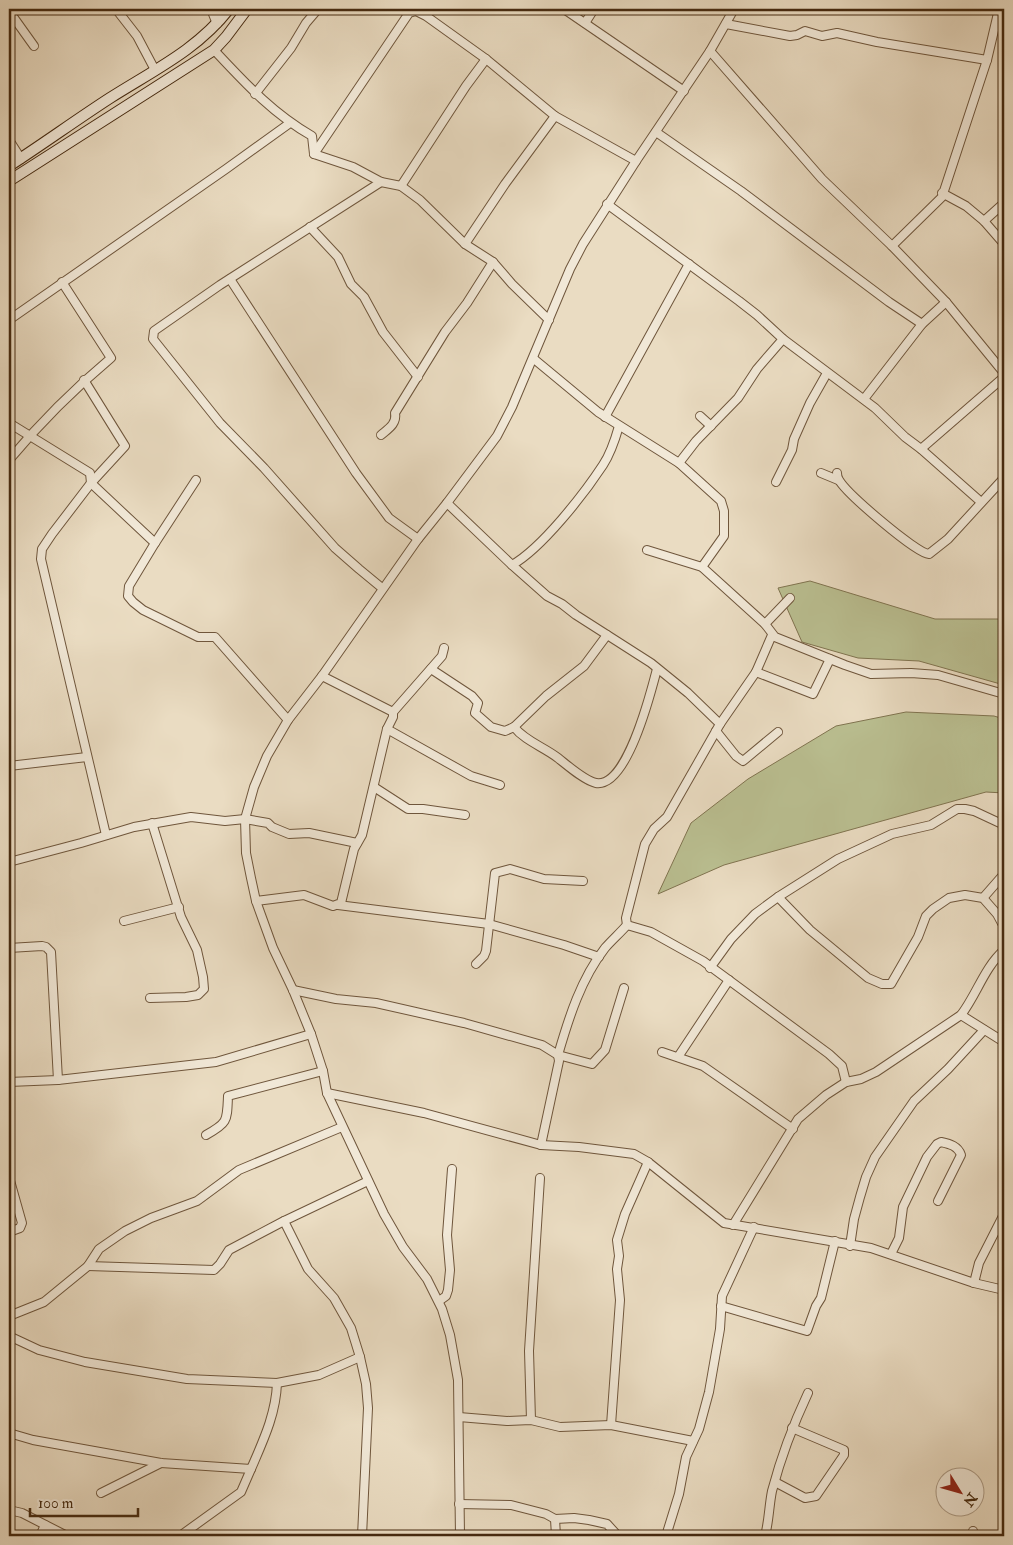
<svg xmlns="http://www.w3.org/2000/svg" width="1013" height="1545" font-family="'IM FELL Double Pica',serif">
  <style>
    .green { fill: #babf91; stroke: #807450 }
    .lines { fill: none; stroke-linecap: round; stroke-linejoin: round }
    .street-casing { stroke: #6f563c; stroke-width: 10 }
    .secondary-casing { stroke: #462a10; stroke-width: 12 }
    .street { stroke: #f1e8d7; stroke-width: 8 }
    .secondary { stroke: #f1e8d7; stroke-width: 10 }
  </style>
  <rect width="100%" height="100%" fill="#eadcc2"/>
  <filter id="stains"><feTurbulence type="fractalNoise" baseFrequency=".004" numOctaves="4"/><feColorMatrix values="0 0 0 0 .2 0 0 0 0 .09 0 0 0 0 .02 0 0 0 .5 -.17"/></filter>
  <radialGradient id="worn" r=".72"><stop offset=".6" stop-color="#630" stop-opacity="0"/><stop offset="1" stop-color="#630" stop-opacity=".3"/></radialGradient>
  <!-- green -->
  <g class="green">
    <polygon points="810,581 935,619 1004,619 1004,685 919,661 858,658 802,642 778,588"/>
    <polygon points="906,712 994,716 1004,719 1004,793 986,792 724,865 658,894 691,823 748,779 836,726"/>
  </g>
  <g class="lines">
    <defs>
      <g id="street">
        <polyline points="116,9 137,36 155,70"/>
        <polyline points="211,9 217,24"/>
        <polyline points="564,9 684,91"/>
        <polyline points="9,11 34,46"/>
        <polyline points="585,23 594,9"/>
        <polyline points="726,24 790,36 797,35 805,31 822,36 837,33 877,42 987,60"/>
        <path d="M214,50C245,83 272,113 312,136L314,154L353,167L381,182L401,186L420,200L465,244L493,262L512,284L549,320"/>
        <polyline points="710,51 822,179 892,246 946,302 1004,373"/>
        <polyline points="255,94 291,48 306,23 318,9"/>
        <polyline points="656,132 741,191 889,302 922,324"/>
        <polyline points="9,140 21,159"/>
        <polyline points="314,154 409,13 416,11 426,16 486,59 555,116 636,161"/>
        <polyline points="381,182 220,285 154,331 153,339 220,423 264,468 335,548 359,569 382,588"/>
        <polyline points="401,186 466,86 486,59"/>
        <polyline points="942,193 966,206 984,221 1004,244"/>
        <polyline points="607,204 739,301 757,315 783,339 875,408 905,437 921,449 981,502"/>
        <polyline points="984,221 1004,203"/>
        <polyline points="310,227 338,257 351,284 364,297 383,332 418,377"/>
        <polyline points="465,244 505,184 555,116"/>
        <polyline points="892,246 942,197 987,60 999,9"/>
        <polyline points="230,279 356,473 389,518 418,539"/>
        <polyline points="9,320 226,169 290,123"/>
        <polyline points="534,359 598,412 679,463 721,501 724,511 724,536 702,567"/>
        <polyline points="84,380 125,446 91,483 52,534 42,549 41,559 106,835"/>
        <polyline points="864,399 922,324 946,302"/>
        <polyline points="700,416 711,426"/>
        <polyline points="605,417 689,264"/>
        <polyline points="9,423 90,473 91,483 155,543"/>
        <path d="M619,426C615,440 611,453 603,465C584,494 542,548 512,565L547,596L562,604L576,615L651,663L688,693L720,724"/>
        <path d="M381,435C388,429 397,424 395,413L445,332L467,303L493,262"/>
        <polyline points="921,449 1004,377"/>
        <path d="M9,460C40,423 74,389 111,358L62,282"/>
        <polyline points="679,463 696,441 738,398 757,369 783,339"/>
        <polyline points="821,473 838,480"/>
        <path d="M837,473C837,476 837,477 839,480C847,494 916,553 929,554L948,539L1004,478"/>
        <polyline points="196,480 155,543 129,586 128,596 133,602 143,610 198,637 215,637 288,720"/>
        <polyline points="776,482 792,450 794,439 810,403 827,373"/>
        <polyline points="447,503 512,565"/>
        <polyline points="647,550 702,567 765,624 775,637 845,665 871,674 911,673 938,675 1004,694"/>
        <polyline points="765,624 790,598"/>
        <polyline points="772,635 756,672 720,724 667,817 654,829 645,844 626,918 627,925 651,932 703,961 829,1054 842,1066 846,1082"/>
        <polyline points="431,669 472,696 478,703 475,713 491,727 505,731 514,727 546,696 584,666 607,635"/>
        <polyline points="756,672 813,694 830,659"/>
        <polyline points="322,676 393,712"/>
        <path d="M514,727C525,741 544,747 558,758C567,765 585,781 596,783C627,788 651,692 657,669"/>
        <polyline points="387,729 471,776 500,785"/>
        <polyline points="716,731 736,756 743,761 778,732"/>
        <polyline points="9,766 87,757"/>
        <polyline points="374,787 408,809 423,809 465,815"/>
        <polyline points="9,862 81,843 134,827 191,817 225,821 245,819 268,823 272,827 289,834 309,833 357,843"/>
        <polyline points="778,897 810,930 868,978 882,984 891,984 918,937 926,916 933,909 949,898 965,895 983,898 997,914 1004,927"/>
        <polyline points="983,898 1004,874"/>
        <polyline points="256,901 304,895 333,906 341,903 354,849 362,835 387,729 393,717 393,712 442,656 444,648"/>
        <polyline points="338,905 489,924 564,945 599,957"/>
        <polyline points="124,921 179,907"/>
        <polyline points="9,948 42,946 46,947 51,952 58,1080"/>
        <polyline points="476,964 484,956 486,951 495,873 510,869 544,879 583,881"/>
        <polyline points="710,968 731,939 755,914 778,897 838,859 892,834 931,825 957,809 965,809 974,811 1004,825"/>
        <polyline points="293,990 336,999 376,1003 464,1023 542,1045 558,1055 592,1064 605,1050 624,988"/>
        <polyline points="150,998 186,997 198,995 204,989 203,977 197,950 181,917 152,823"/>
        <polyline points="961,1015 1004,1042"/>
        <polyline points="662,1052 703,1066 793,1129"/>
        <polyline points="678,1057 729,980"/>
        <polyline points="9,1082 58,1080 216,1062 311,1034"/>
        <polyline points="327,1093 424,1113 541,1145 579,1147 634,1154 648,1162 724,1223 871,1248 974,1283 1004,1290"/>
        <path d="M206,1135C228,1123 227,1121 228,1096L323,1071"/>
        <path d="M541,1145L559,1061L558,1055C569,1017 581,979 605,948C612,940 620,933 627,925"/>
        <polyline points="9,1177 22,1223 20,1228 9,1232"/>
        <path d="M733,1225L798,1119L826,1095L846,1082L861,1079L876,1072L961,1015C977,994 984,968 1004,950"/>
        <polyline points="850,1246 854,1219 860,1197 866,1177 875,1157 914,1101 948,1069 984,1030"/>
        <path d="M891,1254L899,1238L903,1207L927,1157L937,1144L941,1142C950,1144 958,1146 961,1155L938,1201"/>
        <polyline points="88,1266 214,1270 220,1264 229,1250 284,1221"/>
        <polyline points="974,1283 979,1263 1004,1214"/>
        <polyline points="439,1301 446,1296 448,1290 450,1270 447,1235 452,1169"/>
        <polyline points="721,1306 807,1331 816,1306 821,1298 835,1241"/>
        <polyline points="9,1316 44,1302 88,1266 99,1249 125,1231 151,1218 197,1201 239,1170 342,1127"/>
        <polyline points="9,1336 39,1350 85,1362 187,1379 277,1383 319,1375 360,1357 351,1328 334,1298 308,1269 284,1221 368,1181"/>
        <polyline points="360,1357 366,1384 368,1408 362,1536"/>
        <polyline points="459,1417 507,1421 531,1420 560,1427 611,1425 693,1441"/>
        <polyline points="531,1420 529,1351 540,1178"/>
        <polyline points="611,1425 620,1300 617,1269 619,1256 617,1240 625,1214 648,1162"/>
        <path d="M9,1433L33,1440L161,1463L251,1469C263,1441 276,1414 277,1383"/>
        <polyline points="775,1482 805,1498 816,1496 844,1455 844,1450 792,1428"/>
        <polyline points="101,1493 161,1463"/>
        <polyline points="459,1504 511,1505 546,1514 555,1519 574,1518 589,1520 607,1524 618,1536"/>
        <polyline points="9,1510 22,1513 67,1536"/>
        <polyline points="555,1519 556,1536"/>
        <polyline points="973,1531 973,1536"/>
        <polyline points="40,1536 45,1525"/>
        <polyline points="180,1536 241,1492 251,1469"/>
        <polyline points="460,1536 458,1380 450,1335 442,1309 427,1279 403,1247 384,1214 327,1093 323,1071 311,1034 293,990 273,948 256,901 251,878 246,853 245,819 254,787 267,756 288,720 322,676 418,539 447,503 497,436 512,407 570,269 583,244 636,161 710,51 734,9"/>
        <polyline points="666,1536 679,1494 686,1457 699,1429 709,1392 720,1329 722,1296 754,1227"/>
        <path d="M765,1536C769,1521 769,1506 772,1491C781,1457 793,1425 808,1393"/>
      </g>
      <g id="secondary">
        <path d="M9,166C43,144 76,120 110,98C154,70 197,50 229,9"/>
        <polyline points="9,181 214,50 226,37 247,9"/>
      </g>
    </defs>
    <!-- street casing -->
    <use href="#street" class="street-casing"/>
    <!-- secondary casing -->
    <use href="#secondary" class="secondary-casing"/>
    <!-- street -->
    <use href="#street" class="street"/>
    <!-- secondary -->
    <use href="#secondary" class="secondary"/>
  </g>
  <!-- margin -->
  <rect width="1013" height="1545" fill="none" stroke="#eadcc2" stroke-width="30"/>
  <rect x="10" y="10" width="993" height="1525" fill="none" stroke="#462a10" stroke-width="2.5"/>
  <rect x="15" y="15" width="983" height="1515" fill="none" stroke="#462a10"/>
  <!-- north arrow -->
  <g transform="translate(960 1492) rotate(127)"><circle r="24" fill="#f1e8d7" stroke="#ad9c87"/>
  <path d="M0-4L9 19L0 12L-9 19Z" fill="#8f2418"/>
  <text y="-8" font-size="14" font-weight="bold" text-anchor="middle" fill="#462a10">N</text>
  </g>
  <!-- scale -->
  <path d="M30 1508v8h108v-8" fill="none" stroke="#462a10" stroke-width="2.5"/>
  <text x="38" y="1508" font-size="15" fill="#462a10" stroke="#f1e8d7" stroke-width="4" paint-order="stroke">100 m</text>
  <rect width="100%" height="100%" filter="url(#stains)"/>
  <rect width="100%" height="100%" fill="url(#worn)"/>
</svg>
